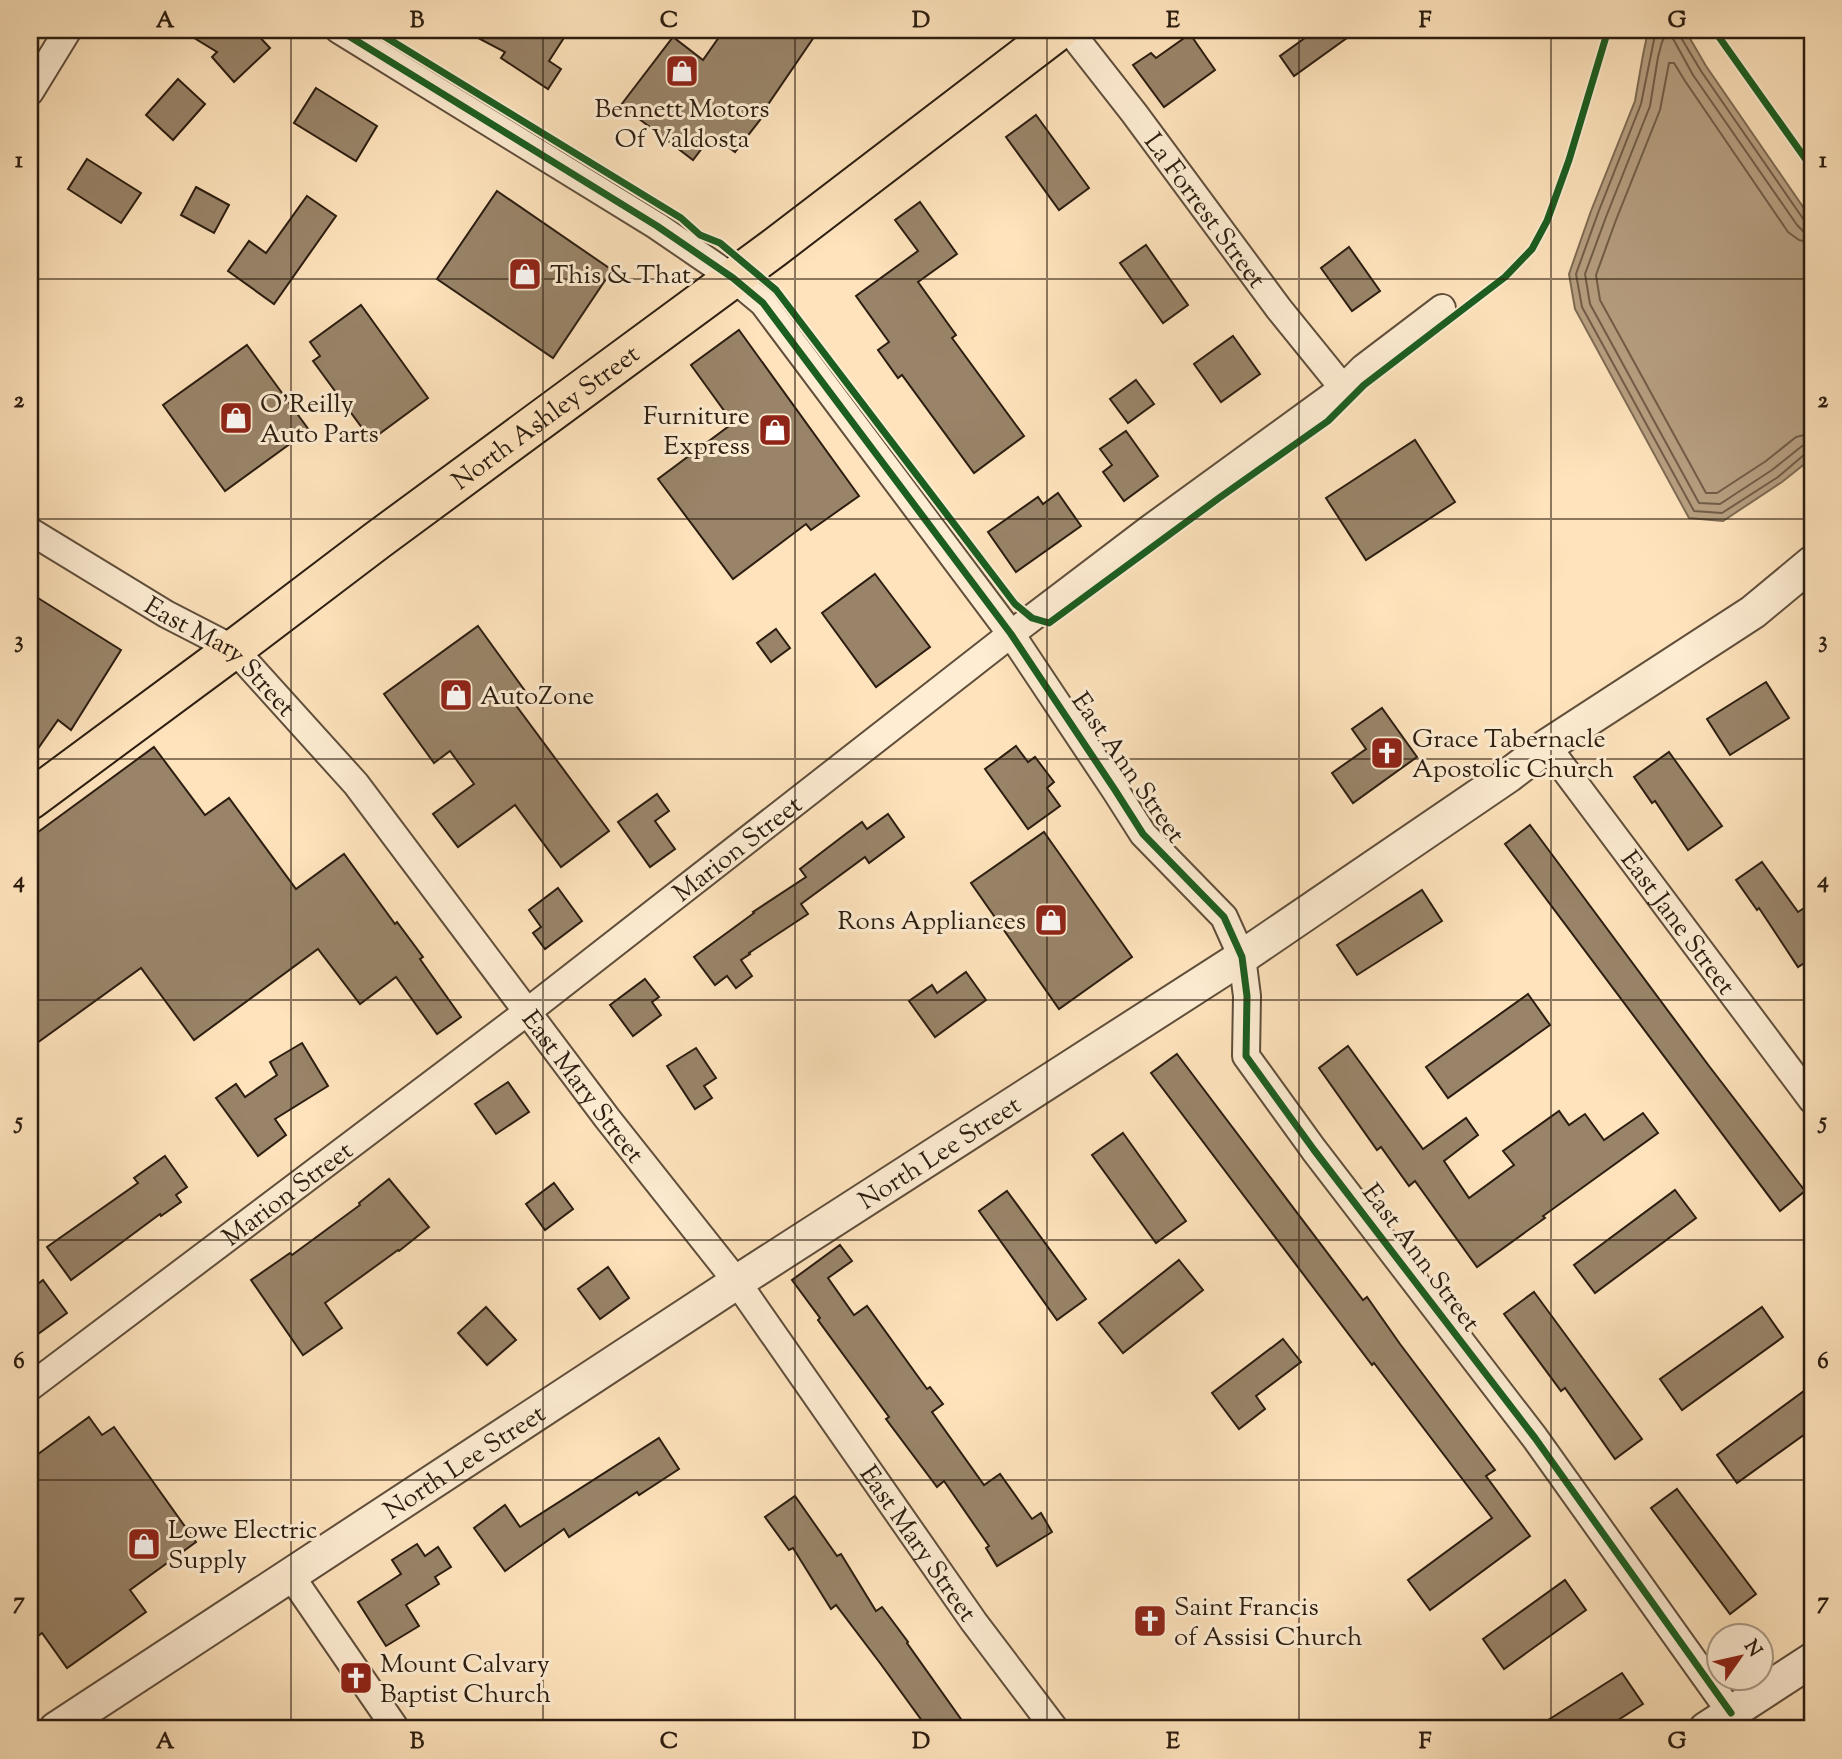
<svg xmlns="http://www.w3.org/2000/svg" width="1842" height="1759" font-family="'Sorts Mill Goudy',serif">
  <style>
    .water { fill: #b7a082; stroke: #7f6c54; stroke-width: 2 }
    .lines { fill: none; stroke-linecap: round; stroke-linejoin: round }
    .shore { stroke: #725e49; stroke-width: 2 }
    .building { fill: #998469; stroke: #2c1d10; stroke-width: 2 }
    .minor-casing { stroke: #604e3b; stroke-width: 30 }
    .tertiary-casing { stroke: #604e3b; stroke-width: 37 }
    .primary-casing { stroke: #2c1d10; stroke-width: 42 }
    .minor { stroke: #feedd3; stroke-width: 26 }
    .tertiary { stroke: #feedd3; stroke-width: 33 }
    .primary { stroke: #fee3bc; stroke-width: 38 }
    .cycleway-casing { stroke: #feedd3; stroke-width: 11 }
    .cycleway { stroke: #1b5e20; stroke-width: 7 }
    .grid { fill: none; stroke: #2c1d10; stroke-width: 2; stroke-opacity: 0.55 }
    .labels { text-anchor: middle; stroke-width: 6; stroke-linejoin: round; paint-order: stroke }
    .poi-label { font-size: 26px; fill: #2c1d10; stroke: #feedd3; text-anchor: start }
    .street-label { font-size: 26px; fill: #2c1d10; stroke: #feedd3 }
    .neatline { fill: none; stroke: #2c1d10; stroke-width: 2.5 }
    .grid-label { font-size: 23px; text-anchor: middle; font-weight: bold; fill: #2c1d10 }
  </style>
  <rect width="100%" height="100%" fill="#fee3bc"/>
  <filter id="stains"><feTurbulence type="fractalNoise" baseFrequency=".00286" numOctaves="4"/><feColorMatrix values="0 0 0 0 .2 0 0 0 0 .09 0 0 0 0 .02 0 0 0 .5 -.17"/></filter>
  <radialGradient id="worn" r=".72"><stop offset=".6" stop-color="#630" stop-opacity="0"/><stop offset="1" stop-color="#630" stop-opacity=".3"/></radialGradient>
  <!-- water -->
  <polygon class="water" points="1651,30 1685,30 1706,66 1812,220 1812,458 1782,482 1723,521 1689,518 1575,309 1569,274 1591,211 1635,101 1643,55 1647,36"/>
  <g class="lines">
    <!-- shore -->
    <g class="shore">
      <polyline points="1656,30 1641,104 1598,213 1576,274 1582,307 1694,511 1722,513 1778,477 1805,454 1812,453"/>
      <polyline points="1679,30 1680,36 1701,71 1804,220 1808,223 1812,223"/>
      <polyline points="1812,232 1803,231 1797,225 1693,75 1671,35 1666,34 1662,42 1658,57 1650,106 1606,217 1585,274 1590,304 1699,503 1720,504 1772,470 1802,446 1812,444"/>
      <polyline points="1812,243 1799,240 1788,232 1685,81 1674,63 1669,63 1660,110 1616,220 1596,275 1600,300 1706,493 1717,493 1766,461 1796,437 1812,433"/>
    </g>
  </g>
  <!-- building -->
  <g class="building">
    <polygon points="181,30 253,30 270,48 234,82 212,57 217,52"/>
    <polygon points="463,30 569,30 549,61 561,69 548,89 501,58 505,52"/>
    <polygon points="724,30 804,30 814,37 765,109 767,111 735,152 712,135 693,160 621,105 673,37 703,60"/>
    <polygon points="1316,30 1358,30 1294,76 1280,56"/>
    <polygon points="1190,34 1215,70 1164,107 1133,65 1151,53 1156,58"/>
    <polygon points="178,79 205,104 173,140 146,115"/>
    <polygon points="316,88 377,126 356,161 294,123"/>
    <polygon points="1036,115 1089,188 1059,210 1006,137"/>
    <polygon points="87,159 141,193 121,223 68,189"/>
    <polygon points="196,187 229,205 214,233 181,215"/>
    <polygon points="497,191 612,270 553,358 437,279"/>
    <polygon points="307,196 336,216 274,304 228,271 249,241 266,253"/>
    <polygon points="920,202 957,254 918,282 956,335 952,338 1024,436 974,473 902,375 898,378 878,350 889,342 856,296 918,251 895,220"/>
    <polygon points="1146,245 1188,305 1163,323 1120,263"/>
    <polygon points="1349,247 1380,291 1352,311 1321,268"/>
    <polygon points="361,305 428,398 371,440 313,361 320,356 310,342"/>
    <polygon points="739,330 859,496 811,530 806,524 733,579 658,479 733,423 691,365"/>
    <polygon points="1233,336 1260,374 1221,402 1194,364"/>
    <polygon points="247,345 309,430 225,491 163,405"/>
    <polygon points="1136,380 1154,404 1128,423 1110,399"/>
    <polygon points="1126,431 1158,476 1124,501 1103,472 1112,465 1100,449"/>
    <polygon points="1415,440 1455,502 1366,560 1326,498"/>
    <polygon points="1058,493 1081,526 1016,572 988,532 1038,497 1043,504"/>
    <polygon points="875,574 930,647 876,687 822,613"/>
    <polygon points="30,593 121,650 71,730 58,720 30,760"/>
    <polygon points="478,626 528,695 515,704 609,831 561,867 515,805 458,847 433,814 474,784 450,751 434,763 384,694"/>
    <polygon points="776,629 790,648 771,662 757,643"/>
    <polygon points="1766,682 1789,718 1730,755 1707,719"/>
    <polygon points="1382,708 1417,757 1353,803 1332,773 1366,749 1352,729"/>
    <polygon points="1016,746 1028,762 1035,757 1054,782 1047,788 1060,806 1028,829 985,769"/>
    <polygon points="154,747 205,815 229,798 296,889 344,854 395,924 397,922 423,957 420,959 461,1017 437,1034 396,977 360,1004 318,949 194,1040 141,968 30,1048 30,838"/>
    <polygon points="1669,752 1722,826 1688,850 1655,801 1652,803 1634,777"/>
    <polygon points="657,794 669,811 655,821 675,849 650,867 618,822"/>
    <polygon points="888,814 904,837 869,863 865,857 801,904 808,914 749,953 750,954 741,960 752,976 736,988 727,976 715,985 694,957 754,913 753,912 806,877 800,869 847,833 862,822 867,829"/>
    <polygon points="1530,825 1709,1066 1805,1191 1780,1211 1505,844"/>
    <polygon points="1044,832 1132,957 1059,1009 971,883"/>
    <polygon points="1762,862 1798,912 1812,903 1812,958 1798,967 1759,908 1757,910 1736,880"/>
    <polygon points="558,888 582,921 545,949 533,933 541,927 529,910"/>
    <polygon points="1422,890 1442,921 1357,975 1337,945"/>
    <polygon points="966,972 986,1000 935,1037 909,1001 932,985 937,993"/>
    <polygon points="645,979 659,997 652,1002 661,1015 633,1036 610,1005"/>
    <polygon points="1528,994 1550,1025 1448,1098 1426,1067"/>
    <polygon points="302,1043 328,1086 275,1119 286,1135 258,1156 216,1098 236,1084 245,1097 277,1075 270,1062"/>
    <polygon points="1348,1046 1423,1149 1466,1118 1478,1135 1444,1161 1469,1198 1514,1165 1503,1151 1559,1111 1569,1125 1585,1114 1604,1140 1643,1113 1658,1133 1543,1216 1545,1218 1477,1267 1415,1181 1409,1186 1381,1147 1377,1150 1319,1068"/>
    <polygon points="696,1048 716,1078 704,1086 712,1098 695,1109 667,1066"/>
    <polygon points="1177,1054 1363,1300 1367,1297 1400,1344 1495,1470 1486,1476 1530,1536 1430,1610 1408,1580 1492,1518 1374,1363 1372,1365 1151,1073"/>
    <polygon points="508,1082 529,1112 496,1134 475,1104"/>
    <polygon points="1123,1133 1186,1221 1156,1243 1092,1155"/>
    <polygon points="165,1156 187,1187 176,1195 181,1202 161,1216 160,1214 71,1280 47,1247 138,1183 134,1178"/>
    <polygon points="389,1179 429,1227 399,1251 398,1250 325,1303 342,1328 303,1355 251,1280 290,1253 292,1255 360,1205 359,1203"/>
    <polygon points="554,1183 573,1209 545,1230 526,1204"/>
    <polygon points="1675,1190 1696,1218 1595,1293 1574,1265"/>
    <polygon points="1007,1191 1086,1299 1057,1320 979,1211"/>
    <polygon points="840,1245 852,1261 828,1278 854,1315 867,1306 927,1389 930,1387 943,1404 932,1412 984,1485 1000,1474 1032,1519 1041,1513 1052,1532 997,1566 986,1548 989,1546 944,1481 937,1487 886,1419 889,1417 818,1320 820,1318 792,1280"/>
    <polygon points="1179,1260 1203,1290 1123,1353 1099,1323"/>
    <polygon points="608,1267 629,1298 600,1319 578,1289"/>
    <polygon points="43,1280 67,1313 38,1334 30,1322 30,1290"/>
    <polygon points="1534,1292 1642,1439 1615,1459 1565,1388 1561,1391 1504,1314"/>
    <polygon points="486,1307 516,1340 487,1365 458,1333"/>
    <polygon points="1762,1307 1783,1337 1682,1410 1660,1379"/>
    <polygon points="1283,1339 1301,1362 1256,1396 1265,1409 1239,1429 1212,1393"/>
    <polygon points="1812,1385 1812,1429 1737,1483 1717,1455"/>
    <polygon points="89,1417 102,1435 114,1427 196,1542 130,1590 146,1612 67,1668 42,1633 30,1642 30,1460"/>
    <polygon points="659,1438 679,1469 639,1495 637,1492 569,1537 564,1529 505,1571 474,1528 505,1505 520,1527"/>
    <polygon points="1677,1489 1756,1594 1730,1614 1651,1508"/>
    <polygon points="795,1496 837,1556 841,1554 876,1611 882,1607 908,1642 907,1643 968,1729 928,1729 880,1663 836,1605 831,1609 793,1548 789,1550 765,1517"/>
    <polygon points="417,1544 425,1556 438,1547 451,1567 435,1577 439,1584 406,1605 419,1626 386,1646 358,1602 401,1574 392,1560"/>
    <polygon points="1565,1580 1586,1610 1504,1669 1483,1639"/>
    <polygon points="1622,1673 1643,1704 1604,1729 1534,1729"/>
  </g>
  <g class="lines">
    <defs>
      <g id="minor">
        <polyline points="339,30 657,226 733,278 763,303 1011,634 1115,790 1143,834 1224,917 1242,957 1247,996 1246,1056 1314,1150 1535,1438 1731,1713"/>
        <path id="s1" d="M1069,30L1134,113L1279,309L1343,388"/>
        <polyline points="30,92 68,30"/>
        <path id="s2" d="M30,531L166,614L234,649L356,784L607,1118L737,1282L974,1622L1055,1729"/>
        <path id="s3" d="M1547,746L1812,1100"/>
        <path id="s4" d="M30,1387L527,1012L1011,634L1149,529L1343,388L1363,368L1442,308"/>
        <polyline points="291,1576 396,1729"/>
      </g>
      <g id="tertiary">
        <path id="s5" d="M56,1729L737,1282L1242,957L1509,775L1547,746L1753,612L1812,563"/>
        <polyline points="1706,1729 1812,1660"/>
      </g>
      <g id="primary">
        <path id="s6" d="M30,800L234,649L379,539L774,248L1059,30"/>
      </g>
    </defs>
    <!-- minor casing -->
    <use href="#minor" class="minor-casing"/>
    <!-- tertiary casing -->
    <use href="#tertiary" class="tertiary-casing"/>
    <!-- primary casing -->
    <use href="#primary" class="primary-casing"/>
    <!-- minor -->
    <use href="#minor" class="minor"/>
    <!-- tertiary -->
    <use href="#tertiary" class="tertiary"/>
    <!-- primary -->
    <use href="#primary" class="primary"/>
    <defs>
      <g id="cycleway">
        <polyline points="339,30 657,226 733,278 763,303 1011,634 1115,790 1143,834 1224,917 1242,957 1247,996 1246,1056 1314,1150 1535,1438 1731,1713"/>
        <polyline points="374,30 681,218 700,235 720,243 776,290 1015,604 1032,618 1049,623 1219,498 1328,421 1364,385 1505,277 1532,249 1547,221 1569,160 1608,30"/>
        <polyline points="1714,30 1812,168"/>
      </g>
    </defs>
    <!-- cycleway casing -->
    <use href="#cycleway" class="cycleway-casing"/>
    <!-- cycleway -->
    <use href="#cycleway" class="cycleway"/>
  </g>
  <!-- grid -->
  <path class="grid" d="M291,30V1729M543,30V1729M795,30V1729M1047,30V1729M1299,30V1729M1551,30V1729M30,279H1812M30,519H1812M30,759H1812M30,1000H1812M30,1240H1812M30,1480H1812"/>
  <!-- icons -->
  <defs>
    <symbol id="shop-square" viewBox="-11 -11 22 22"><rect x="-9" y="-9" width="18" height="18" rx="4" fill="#8f2418" stroke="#feedd3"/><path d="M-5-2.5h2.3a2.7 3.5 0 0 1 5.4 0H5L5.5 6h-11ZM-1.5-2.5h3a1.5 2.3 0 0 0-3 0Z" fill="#fff"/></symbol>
    <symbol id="church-square" viewBox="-11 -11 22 22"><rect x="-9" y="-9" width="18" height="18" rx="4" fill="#8f2418" stroke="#feedd3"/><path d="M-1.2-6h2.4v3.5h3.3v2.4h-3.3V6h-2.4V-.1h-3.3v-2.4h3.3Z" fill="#fff"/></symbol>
  </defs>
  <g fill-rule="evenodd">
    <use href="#shop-square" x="663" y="52" width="38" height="38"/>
    <use href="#shop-square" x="506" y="255" width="38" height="38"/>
    <use href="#shop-square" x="217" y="399" width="38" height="38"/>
    <use href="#shop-square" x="756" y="411" width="38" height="38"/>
    <use href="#shop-square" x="437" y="676" width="38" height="38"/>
    <use href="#church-square" x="1368" y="734" width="38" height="38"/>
    <use href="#shop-square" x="1032" y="901" width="38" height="38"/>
    <use href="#shop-square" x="125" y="1525" width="38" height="38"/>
    <use href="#church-square" x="1131" y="1602" width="38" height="38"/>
    <use href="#church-square" x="337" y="1659" width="38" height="38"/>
  </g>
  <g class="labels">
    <!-- poi labels -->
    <g class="poi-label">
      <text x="682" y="117" text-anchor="middle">Bennett Motors<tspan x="682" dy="30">Of Valdosta</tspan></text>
      <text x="550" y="283">This &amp; That</text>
      <text x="260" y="412">O'Reilly<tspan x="260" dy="30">Auto Parts</tspan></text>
      <text x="750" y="424" text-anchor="end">Furniture<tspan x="750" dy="30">Express</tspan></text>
      <text x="480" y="704">AutoZone</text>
      <text x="1412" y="747">Grace Tabernacle<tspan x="1412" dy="30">Apostolic Church</tspan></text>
      <text x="1026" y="929" text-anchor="end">Rons Appliances</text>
      <text x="168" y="1538">Lowe Electric<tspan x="168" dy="30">Supply</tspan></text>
      <text x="1174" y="1615">Saint Francis<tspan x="1174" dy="30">of Assisi Church</tspan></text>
      <text x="380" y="1672">Mount Calvary<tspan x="380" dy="30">Baptist Church</tspan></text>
    </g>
    <!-- street labels -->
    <g class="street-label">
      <text dy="9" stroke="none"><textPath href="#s1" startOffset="226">La Forrest Street</textPath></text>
      <text dy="9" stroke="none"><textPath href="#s6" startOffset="642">North Ashley Street</textPath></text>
      <text dy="9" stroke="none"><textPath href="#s2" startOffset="229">East Mary Street</textPath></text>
      <text transform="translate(1129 767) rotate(55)" y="9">East Ann Street</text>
      <text dy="9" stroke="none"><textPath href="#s4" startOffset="889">Marion Street</textPath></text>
      <text dy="9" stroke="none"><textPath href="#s3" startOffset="220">East Jane Street</textPath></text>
      <text dy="9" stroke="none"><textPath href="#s2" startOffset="796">East Mary Street</textPath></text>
      <text dy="9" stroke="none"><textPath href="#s5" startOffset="1055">North Lee Street</textPath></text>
      <text dy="9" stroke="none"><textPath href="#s4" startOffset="322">Marion Street</textPath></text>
      <text transform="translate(1422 1257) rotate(53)" y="9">East Ann Street</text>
      <text dy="9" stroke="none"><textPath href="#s5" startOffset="488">North Lee Street</textPath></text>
      <text dy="9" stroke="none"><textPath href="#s2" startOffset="1363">East Mary Street</textPath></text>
    </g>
  </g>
  <!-- margin -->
  <rect width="1842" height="1759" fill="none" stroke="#fee3bc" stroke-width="77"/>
  <!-- north arrow -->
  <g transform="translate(1740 1657) rotate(56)"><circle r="33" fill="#feedd3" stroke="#aa9a85" stroke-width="2"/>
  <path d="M0-5L12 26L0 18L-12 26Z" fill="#8f2418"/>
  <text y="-10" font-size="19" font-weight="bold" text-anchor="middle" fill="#2c1d10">N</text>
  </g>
  <rect x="38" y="38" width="1766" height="1682" class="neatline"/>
  <g class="grid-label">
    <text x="165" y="27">A</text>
    <text x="417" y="27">B</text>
    <text x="669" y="27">C</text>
    <text x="921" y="27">D</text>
    <text x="1173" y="27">E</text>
    <text x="1425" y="27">F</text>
    <text x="1677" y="27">G</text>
    <text x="19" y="167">1</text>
    <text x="1823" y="167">1</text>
    <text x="19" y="407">2</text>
    <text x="1823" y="407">2</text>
    <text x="19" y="647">3</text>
    <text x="1823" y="647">3</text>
    <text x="19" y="887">4</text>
    <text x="1823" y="887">4</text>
    <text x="19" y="1128">5</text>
    <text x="1823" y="1128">5</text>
    <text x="19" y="1368">6</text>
    <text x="1823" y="1368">6</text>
    <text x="19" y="1608">7</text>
    <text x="1823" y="1608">7</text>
    <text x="165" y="1748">A</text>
    <text x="417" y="1748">B</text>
    <text x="669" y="1748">C</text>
    <text x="921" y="1748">D</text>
    <text x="1173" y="1748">E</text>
    <text x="1425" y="1748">F</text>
    <text x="1677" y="1748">G</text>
  </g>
  <rect width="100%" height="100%" filter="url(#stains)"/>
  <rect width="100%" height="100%" fill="url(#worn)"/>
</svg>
